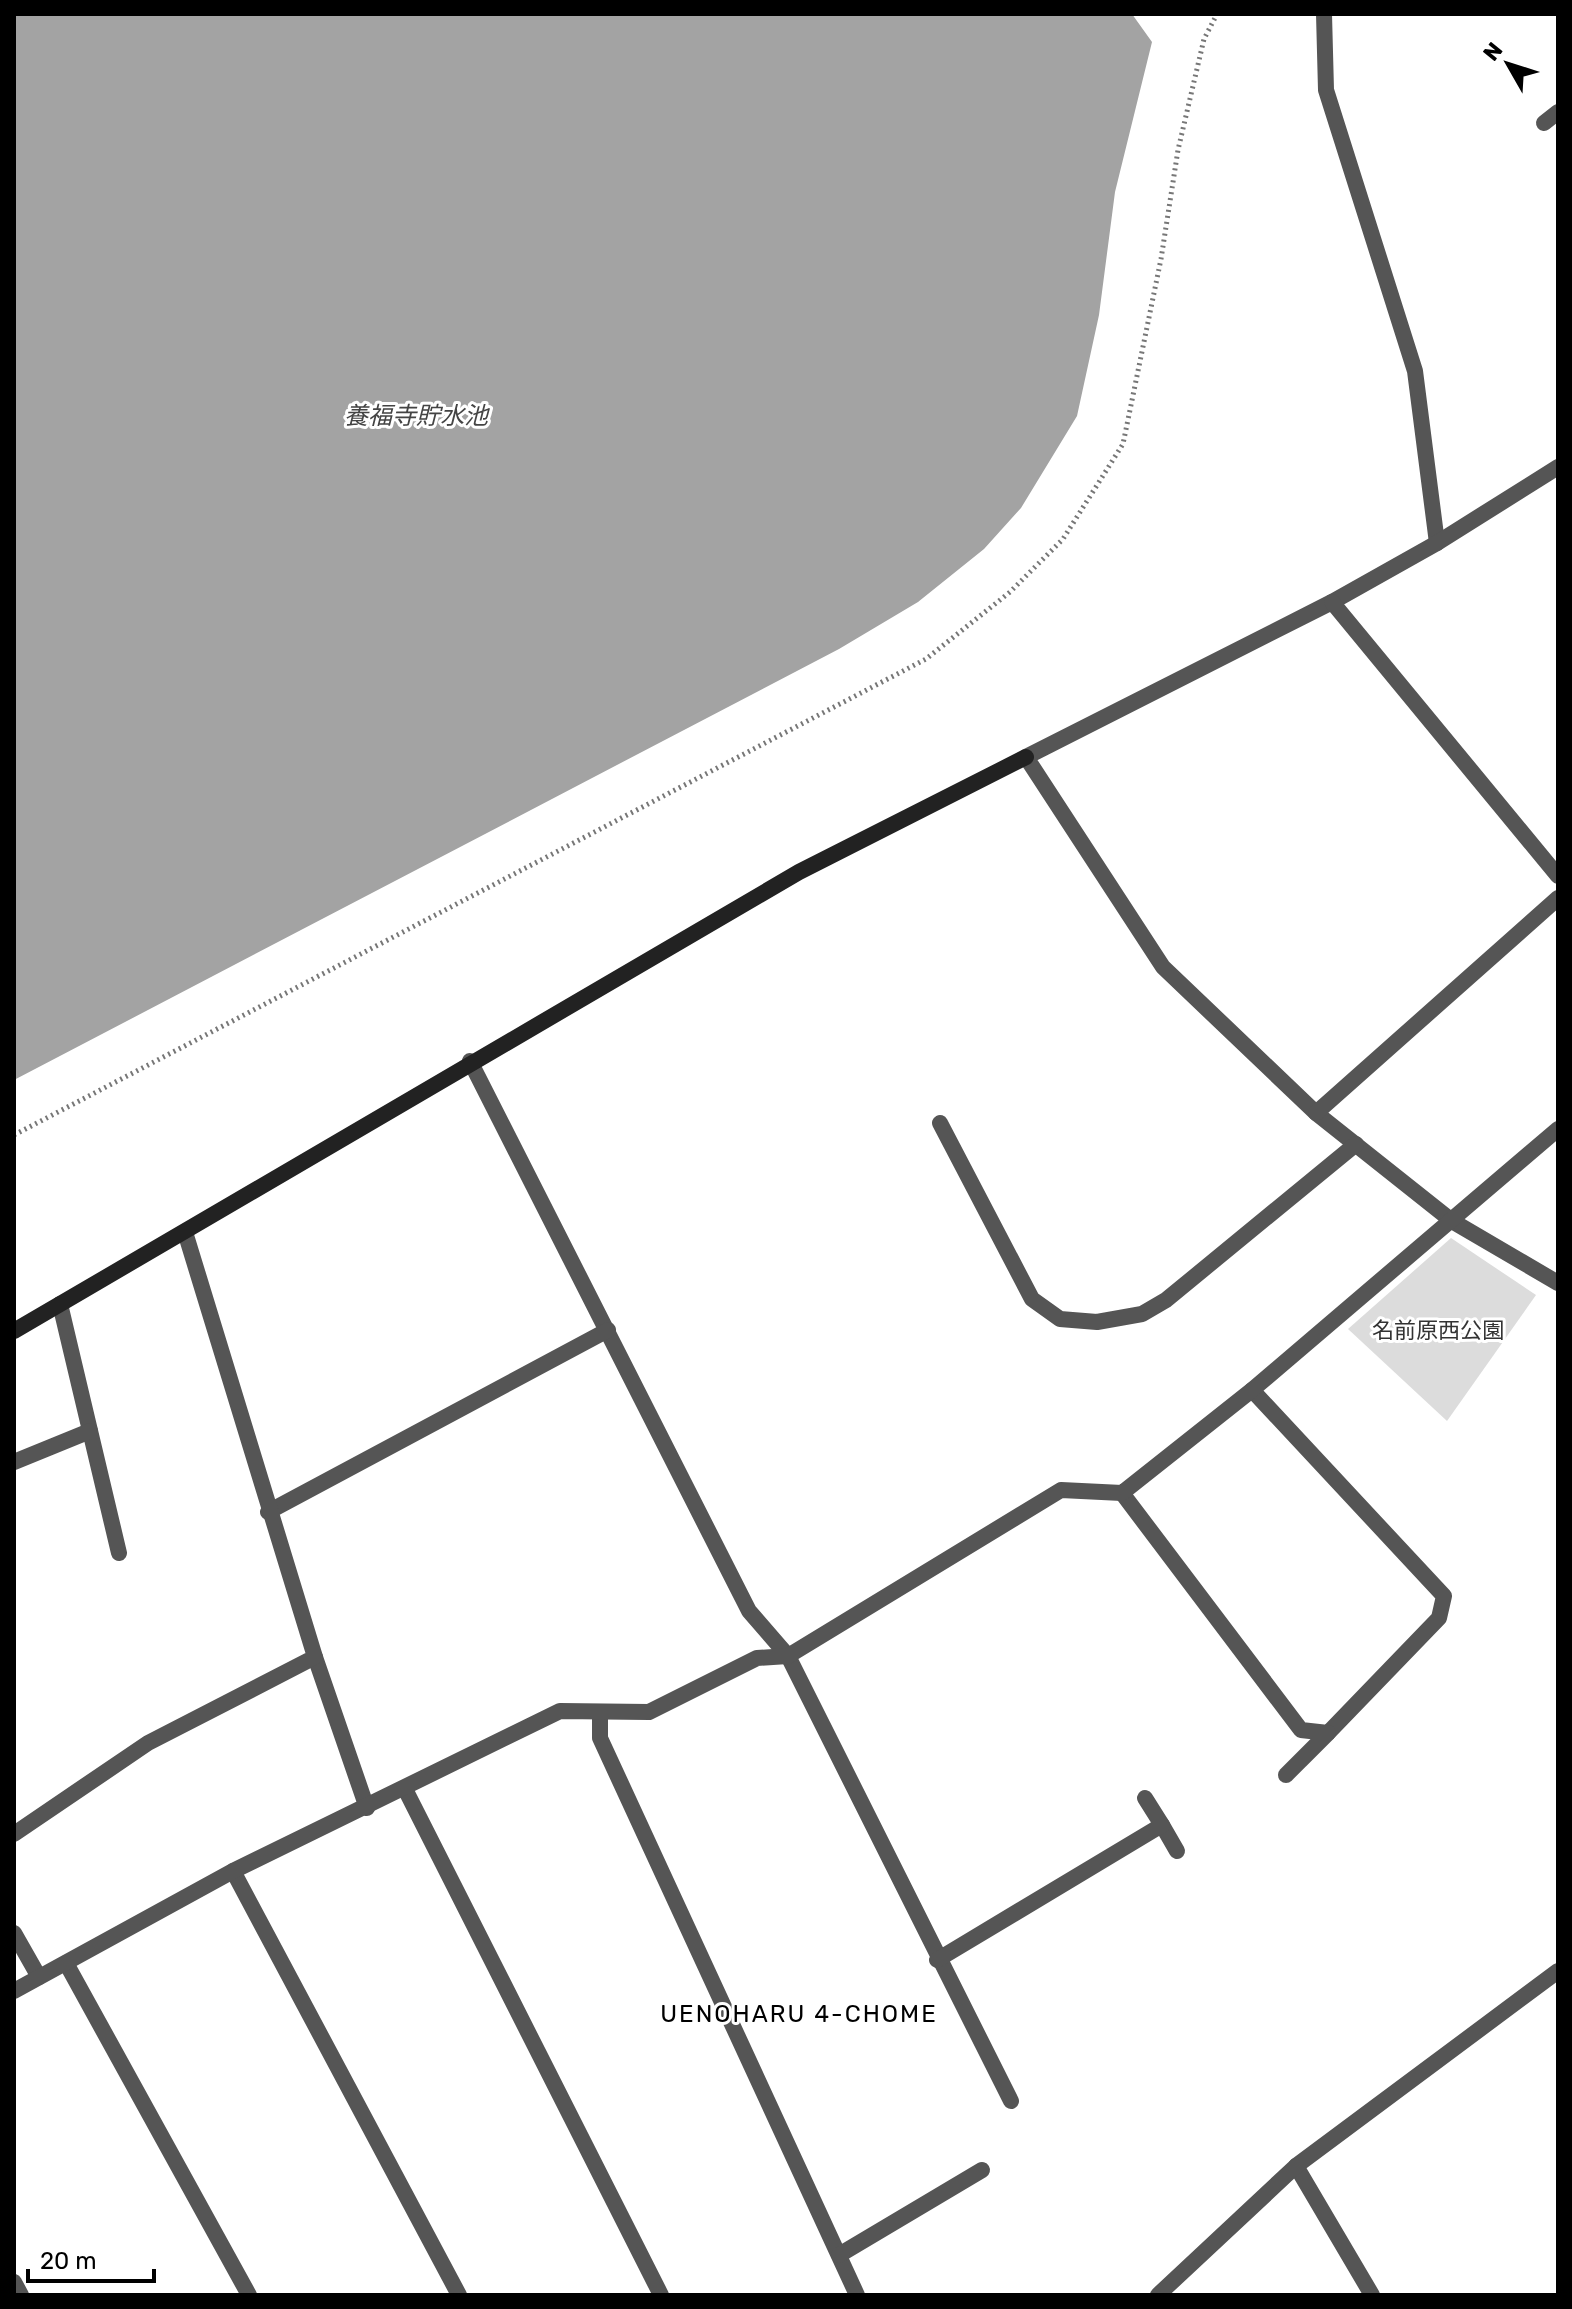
<svg xmlns="http://www.w3.org/2000/svg" width="1572" height="2309" font-family="Rubik,'Noto Sans JP',sans-serif">
  <style>
    .green { fill: #dcdcdc }
    .water { fill: #a3a3a3 }
    .lines { fill: none; stroke-linecap: round; stroke-linejoin: round }
    .path { stroke: #777; stroke-width: 5; stroke-dasharray: 2 4; stroke-linecap: butt }
    .lane { stroke: #555; stroke-width: 16 }
    .street { stroke: #555; stroke-width: 16 }
    .secondary { stroke: #222; stroke-width: 16 }
    .labels { text-anchor: middle; stroke-width: 6; stroke-linejoin: round; paint-order: stroke }
    .park-label { font-size: 22px; fill: #333; stroke: #fff }
    .water-label { font-size: 24px; font-style: italic; fill: #444; stroke: #fff }
    .neighbourhood-label { font-size: 24px; letter-spacing: 2px; fill: #000; stroke: #fff }
  </style>
  <rect width="100%" height="100%" fill="#fff"/>
  <!-- green -->
  <polygon class="green" points="1451,1238 1536,1295 1447,1421 1348,1329"/>
  <!-- water -->
  <polygon class="water" points="14,14 1132,14 1152,42 1115,192 1099,315 1077,416 1021,508 984,549 918,602 839,649 14,1080"/>
  <g class="lines">
    <!-- path -->
    <polyline class="path" points="14,1135 926,659 1010,592 1063,539 1123,444 1161,259 1178,150 1204,39 1217,14"/>
    <!-- lane -->
    <g class="lane">
      <polyline points="60,1304 119,1553"/>
      <polyline points="14,1462 90,1431"/>
    </g>
    <!-- street -->
    <g class="street">
      <polyline points="1324,14 1326,90 1415,371 1437,543"/>
      <polyline points="1544,123 1558,112"/>
      <polyline points="1558,467 1437,543 1332,602 1026,757 1163,967 1316,1113 1452,1221 1558,1283"/>
      <polyline points="1332,602 1558,876"/>
      <polyline points="470,1061 749,1611 788,1656 1011,2101"/>
      <polyline points="1316,1113 1558,898"/>
      <polyline points="940,1123 1032,1299 1060,1319 1097,1322 1142,1314 1166,1300 1356,1144"/>
      <polyline points="1122,1493 1301,1730 1328,1733 1439,1618 1444,1596 1252,1390"/>
      <polyline points="268,1512 608,1330"/>
      <polyline points="315,1657 367,1808"/>
      <polyline points="600,1712 600,1738 857,2295"/>
      <polyline points="1286,1775 1328,1733"/>
      <polyline points="405,1789 661,2295"/>
      <polyline points="1162,1825 1177,1851"/>
      <polyline points="14,1834 148,1743 315,1657 185,1232"/>
      <polyline points="233,1871 459,2295"/>
      <polyline points="14,1933 39,1977"/>
      <polyline points="937,1960 1162,1825 1145,1798"/>
      <polyline points="66,1963 249,2295"/>
      <polyline points="14,1991 233,1871 560,1711 649,1712 757,1658 788,1656 1061,1490 1122,1493 1252,1390 1558,1129"/>
      <polyline points="1296,2166 1372,2295"/>
      <polyline points="839,2255 982,2170"/>
      <polyline points="14,2282 21,2295"/>
      <polyline points="1158,2295 1296,2166 1558,1971"/>
    </g>
    <!-- secondary -->
    <polyline class="secondary" points="14,1331 799,872 1026,757"/>
  </g>
  <g class="labels">
    <!-- park labels -->
    <g class="park-label">
      <text x="1438" y="1338">名前原西公園</text>
    </g>
    <!-- water labels -->
    <g class="water-label">
      <text x="416" y="424">養福寺貯水池</text>
    </g>
    <!-- neighbourhood labels -->
    <g class="neighbourhood-label">
      <text x="799" y="2022">UENOHARU 4-CHOME</text>
    </g>
  </g>
  <!-- border -->
  <rect width="1572" height="2309" fill="none" stroke="#000000" stroke-width="32"/>
  <!-- north arrow -->
  <g transform="translate(1508 64) rotate(309)" stroke="#ffffff" stroke-width="6" paint-order="stroke">
  <path d="M0-6L14 30L0 20L-14 30Z" fill="#000000"/>
  <text y="-12" font-size="22" font-weight="bold" text-anchor="middle" fill="#000000">N</text>
  </g>
  <!-- scale -->
  <path d="M28 2269v12h126v-12" fill="none" stroke="#000000" stroke-width="4"/>
  <text x="40" y="2269" font-size="24" fill="#000000" stroke="#ffffff" stroke-width="6" paint-order="stroke">20 m</text>
</svg>
